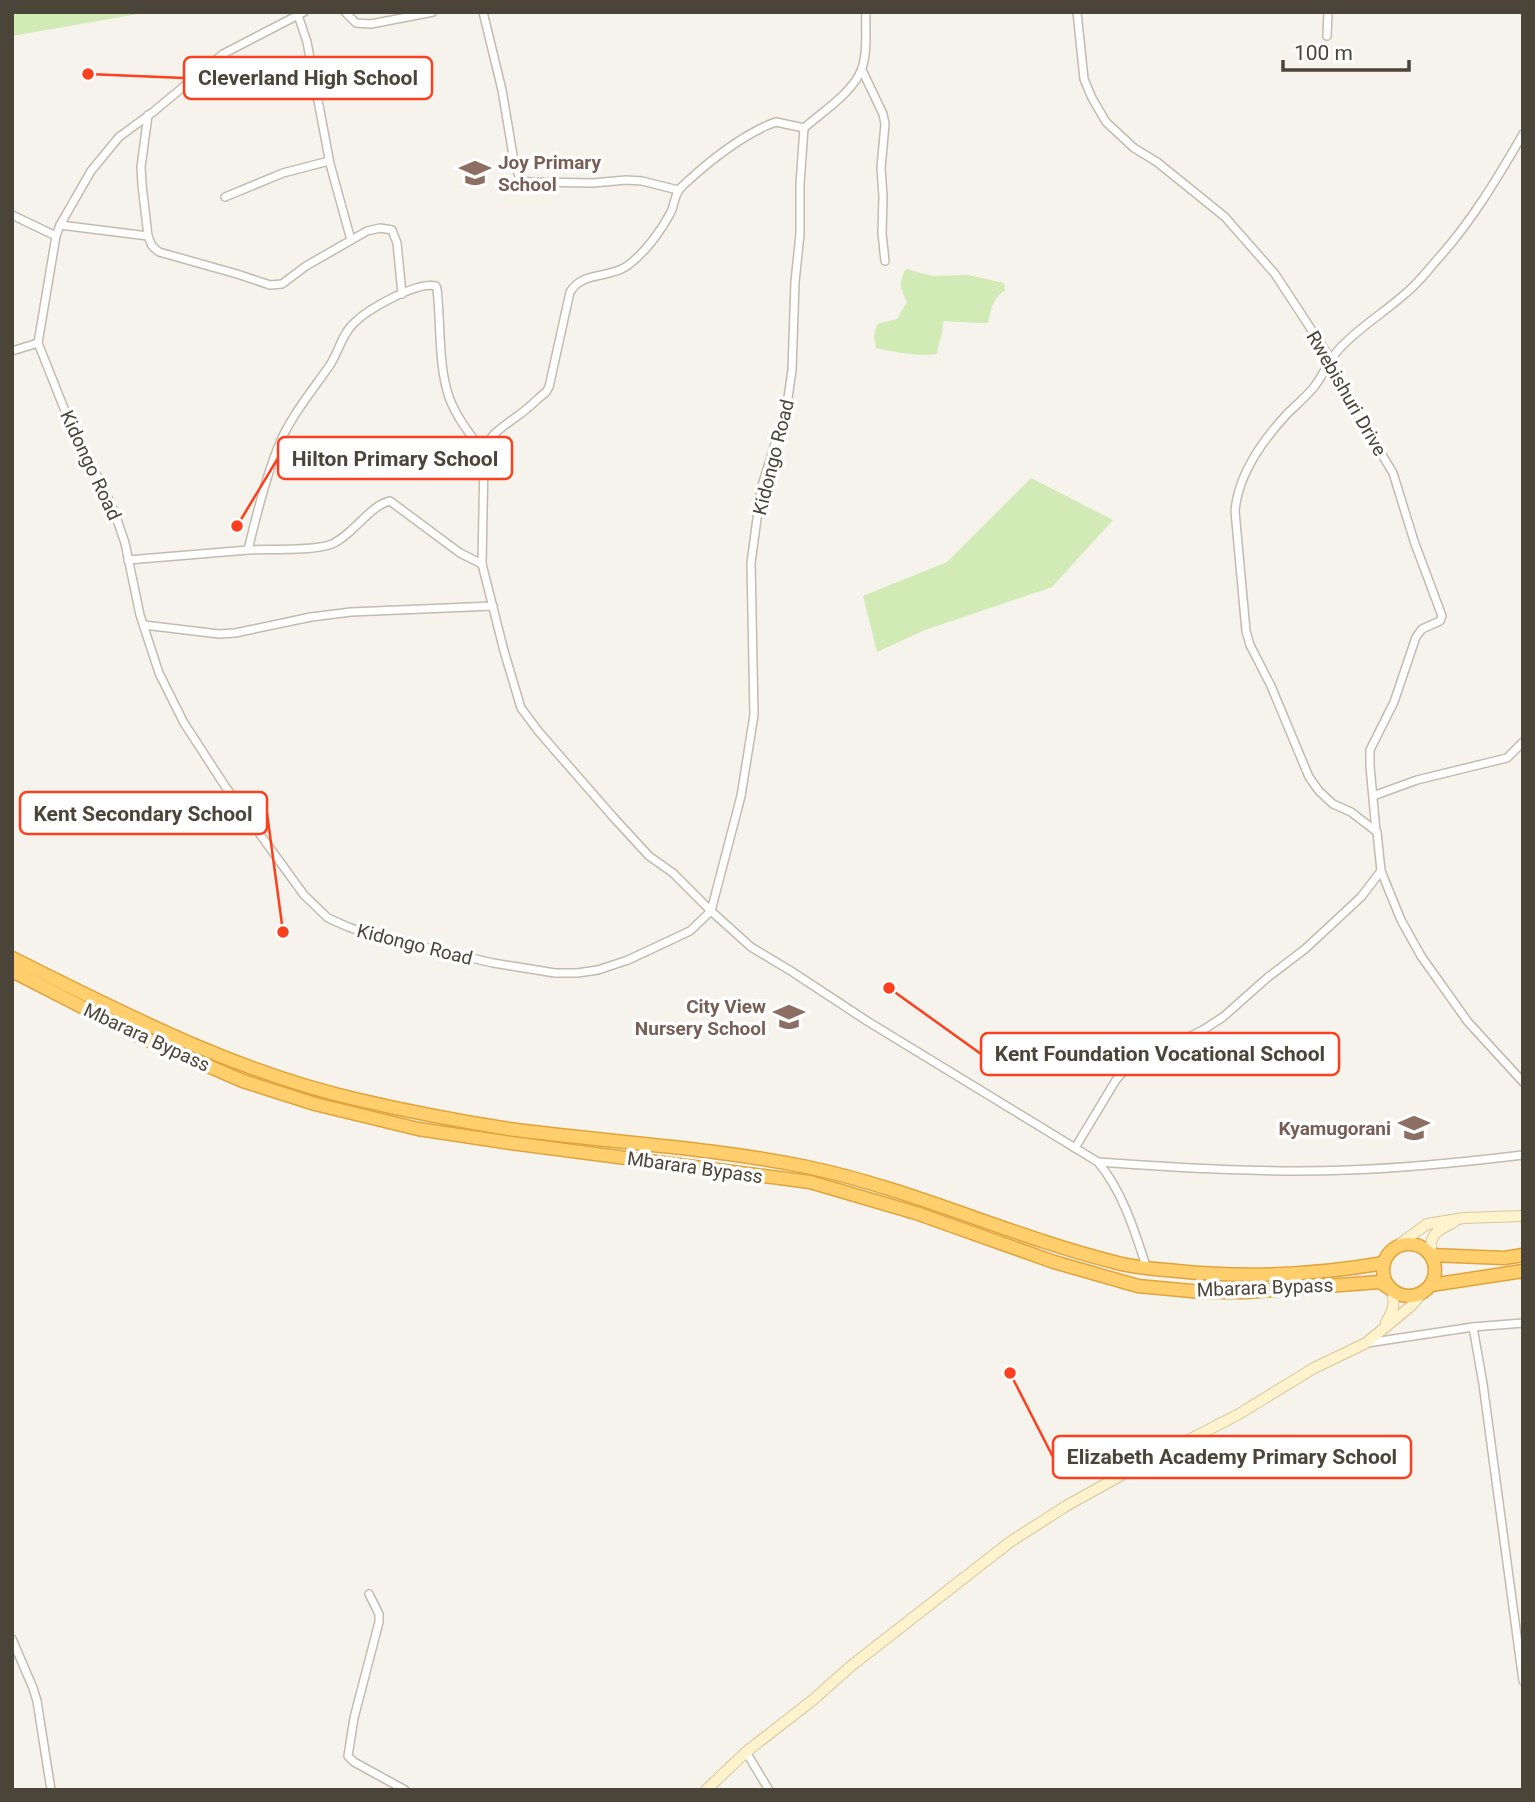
<svg xmlns="http://www.w3.org/2000/svg" width="1535" height="1802" font-family="Roboto,sans-serif">
  <style>
    .green { fill: #d2eab5 }
    .lines { fill: none; stroke-linecap: round; stroke-linejoin: round }
    .street-casing { stroke: #c2bbae; stroke-width: 10 }
    .secondary-casing { stroke: #d6c79b; stroke-width: 12 }
    .highway-casing { stroke: #e0a43c; stroke-width: 15 }
    .street { stroke: #fff; stroke-width: 7 }
    .secondary { stroke: #fff3cd; stroke-width: 10 }
    .highway { stroke: #ffcf6e; stroke-width: 12 }
    .labels { text-anchor: middle; stroke-width: 7; stroke-linejoin: round; paint-order: stroke }
    .education-label { font-size: 19px; font-weight: bold; fill: #785e54; stroke: #fff; text-anchor: end }
    .street-label { font-size: 19px; fill: #4b4439; stroke: #fff }
    .leader { fill: none; stroke: #fc3f1d; stroke-width: 2.5 }
    .callout-dot { fill: #fc3f1d; stroke: #fff; stroke-width: 2.5 }
    .callout { fill: #fff; stroke: #fc3f1d; stroke-width: 2.5 }
    .callout-label { font-size: 21px; text-anchor: middle; font-weight: bold; fill: #4b4439 }
  </style>
  <rect width="100%" height="100%" fill="#f6f3ec"/>
  <!-- green -->
  <g class="green">
    <polygon points="12,12 149,12 12,36"/>
    <path d="M906,269L933,276L968,275L1004,283L1005,290C993,298 991,309 988,323H978L943,321C944,332 938,342 937,354C918,357 895,352 876,348L874,336L877,324L897,319L907,302C900,287 898,284 906,269Z"/>
    <polygon points="1031,478 1113,520 1052,587 925,630 877,652 863,596 947,562"/>
  </g>
  <g class="lines">
    <defs>
      <g id="street">
        <polyline points="304,12 223,54 153,112 119,137 91,171 60,225 56,236 38,343 71,426 102,485 115,514 125,543 140,615 159,673 184,723 225,786 304,895 328,918 348,927 372,935 493,963 555,973 577,973 598,970 628,960 690,931 711,911 741,796 754,715 751,563 761,489 787,405 792,370 795,282 800,234 800,184 804,128"/>
        <polyline points="345,12 356,23 371,24 433,12"/>
        <polyline points="483,12 502,90 514,161 520,179 523,181 531,182 593,183 626,180 642,181 678,190"/>
        <polyline points="1077,12 1084,79 1092,98 1106,122 1134,148 1157,162 1225,217 1275,274 1330,358 1337,380 1393,473 1414,541 1442,616 1440,621 1422,629 1416,637 1394,702 1370,750 1370,766 1376,831"/>
        <polyline points="298,15 307,42 330,164 351,240"/>
        <polyline points="1327,36 1328,12"/>
        <polyline points="862,70 883,114 885,124 881,168 883,196 882,233 885,261"/>
        <polyline points="148,115 141,167 142,185 148,236 152,246 159,252 237,274 270,285 282,284 306,266 367,231 380,228 392,230 397,243 402,294"/>
        <path d="M804,128L776,122L768,125C741,137 711,160 689,180C685,184 680,187 678,192C674,198 674,206 671,212C661,231 644,254 627,266C608,279 583,271 570,292L549,387L546,392C536,400 527,410 516,417C499,430 486,435 484,459L482,564L504,651L521,708L539,732L614,818L649,856L673,873L711,911L751,947L791,971L867,1021L1098,1162C1123,1192 1135,1232 1147,1269"/>
        <path d="M804,128C822,112 854,92 862,68C868,51 865,30 866,12"/>
        <path d="M1523,134C1497,179 1470,224 1435,262C1426,273 1417,284 1406,293C1386,311 1363,325 1344,344C1329,357 1325,373 1314,387C1306,397 1296,405 1287,414C1263,440 1238,475 1235,511L1246,631L1250,645L1271,686L1309,777L1319,791L1333,804L1351,812L1377,832L1381,871L1401,920L1421,956L1468,1022L1523,1082"/>
        <polyline points="225,197 283,173 329,161"/>
        <polyline points="12,215 56,236"/>
        <polyline points="60,225 148,236"/>
        <polyline points="12,351 38,343"/>
        <path d="M248,550C269,549 315,551 332,544C353,535 370,505 390,501L460,553L482,564"/>
        <path d="M128,560L248,550C256,516 265,480 278,447C290,417 312,391 330,365C339,351 342,334 354,323C368,309 417,281 436,286L437,289C441,322 438,366 449,397C456,417 471,436 484,452"/>
        <polyline points="144,625 219,634 235,633 311,617 351,612 493,606"/>
        <polyline points="1373,796 1417,780 1507,758 1523,742"/>
        <polyline points="1075,1148 1116,1080 1132,1062 1163,1050 1203,1030 1223,1017 1267,978 1305,949 1332,924 1361,897 1381,871"/>
        <path d="M1098,1162C1181,1168 1265,1173 1348,1170C1406,1168 1465,1162 1523,1155"/>
        <polyline points="1473,1327 1523,1323"/>
        <polyline points="1367,1343 1473,1327 1483,1384 1523,1681"/>
        <polyline points="369,1594 379,1614 379,1622 354,1718 348,1756 354,1762 405,1790"/>
        <polyline points="12,1639 33,1688 37,1701 51,1790"/>
        <polyline points="746,1752 769,1790"/>
      </g>
      <g id="secondary">
        <polyline points="1397,1246 1427,1224 1464,1218 1523,1216"/>
        <path d="M1431,1255C1429,1233 1437,1231 1454,1222"/>
        <path d="M1386,1322C1394,1310 1395,1303 1392,1290"/>
        <polyline points="706,1790 746,1752 814,1699 851,1666 1010,1542 1066,1506 1129,1471 1239,1414 1314,1368 1366,1343 1411,1306 1423,1292"/>
      </g>
      <g id="highway">
        <path d="M12,958C123,1013 233,1071 355,1099C406,1111 458,1121 509,1129C608,1142 709,1147 807,1167C912,1189 1010,1236 1114,1262C1134,1268 1156,1269 1177,1271C1246,1278 1316,1275 1384,1263"/>
        <polyline points="12,971 141,1037 243,1081 315,1104 418,1129 511,1143 810,1182 916,1213 1054,1262 1138,1286 1202,1292 1246,1292 1380,1282 1392,1290"/>
        <circle cx="1409" cy="1270" r="26"/>
        <polyline points="1431,1255 1504,1258 1523,1255"/>
        <polyline points="1431,1285 1523,1271"/>
      </g>
    </defs>
    <!-- street casing -->
    <use href="#street" class="street-casing"/>
    <!-- secondary casing -->
    <use href="#secondary" class="secondary-casing"/>
    <!-- highway casing -->
    <use href="#highway" class="highway-casing"/>
    <!-- street -->
    <use href="#street" class="street"/>
    <!-- secondary -->
    <use href="#secondary" class="secondary"/>
    <!-- highway -->
    <use href="#highway" class="highway"/>
  </g>
  <!-- icons -->
  <defs>
    <symbol id="school-bare" viewBox="-9 -9 18 18"><path d="M0-5L7-2L0 1L-7-2ZM-4 1L0 2.5L4 1V4Q0 6-4 4Z" fill="#8d6e63" stroke="#fff" stroke-width="2.5" paint-order="stroke"/></symbol>
  </defs>
  <g fill-rule="evenodd">
    <use href="#school-bare" x="453" y="151" width="44" height="44"/>
    <use href="#school-bare" x="767" y="995" width="44" height="44"/>
    <use href="#school-bare" x="1392" y="1106" width="44" height="44"/>
  </g>
  <g class="labels">
    <!-- education labels -->
    <g class="education-label">
      <text x="498" y="169" text-anchor="start">Joy Primary<tspan x="498" dy="22">School</tspan></text>
      <text x="766" y="1013">City View<tspan x="766" dy="22">Nursery School</tspan></text>
      <text x="1391" y="1135">Kyamugorani</text>
    </g>
    <!-- street labels -->
    <g class="street-label">
      <text transform="translate(1347 393) rotate(60)" y="7">Rwebishuri Drive</text>
      <text transform="translate(773 457) rotate(-76)" y="7">Kidongo Road</text>
      <text transform="translate(91 465) rotate(65)" y="7">Kidongo Road</text>
      <text transform="translate(415 944) rotate(14)" y="7">Kidongo Road</text>
      <text transform="translate(147 1037) rotate(25)" y="7">Mbarara Bypass</text>
      <text transform="translate(695 1167) rotate(8)" y="7">Mbarara Bypass</text>
      <text transform="translate(1265 1287) rotate(-2)" y="7">Mbarara Bypass</text>
    </g>
  </g>
  <!-- callouts -->
  <path class="leader" d="M88 74L184 78M237 526L278 458M283 932L267 813M889 988L981 1054M1010 1373L1053 1457"/>
  <g class="callout-dot">
    <circle cx="88" cy="74" r="7"/>
    <circle cx="237" cy="526" r="7"/>
    <circle cx="283" cy="932" r="7"/>
    <circle cx="889" cy="988" r="7"/>
    <circle cx="1010" cy="1373" r="7"/>
  </g>
  <g class="callout">
    <rect x="184" y="57" width="248" height="42" rx="7"/>
    <rect x="278" y="437" width="234" height="42" rx="7"/>
    <rect x="20" y="792" width="247" height="42" rx="7"/>
    <rect x="981" y="1033" width="358" height="42" rx="7"/>
    <rect x="1053" y="1436" width="358" height="42" rx="7"/>
  </g>
  <g class="callout-label">
    <text x="308" y="85">Cleverland High School</text>
    <text x="395" y="466">Hilton Primary School</text>
    <text x="143" y="821">Kent Secondary School</text>
    <text x="1160" y="1061">Kent Foundation Vocational School</text>
    <text x="1232" y="1464">Elizabeth Academy Primary School</text>
  </g>
  <!-- border -->
  <rect width="1535" height="1802" fill="none" stroke="#4b4439" stroke-width="28"/>
  <!-- scale -->
  <path d="M1283 60v10h126v-10" fill="none" stroke="#4b4439" stroke-width="3.5"/>
  <text x="1294" y="60" font-size="21" fill="#4b4439" stroke="#ffffff" stroke-width="5" paint-order="stroke">100 m</text>
</svg>
